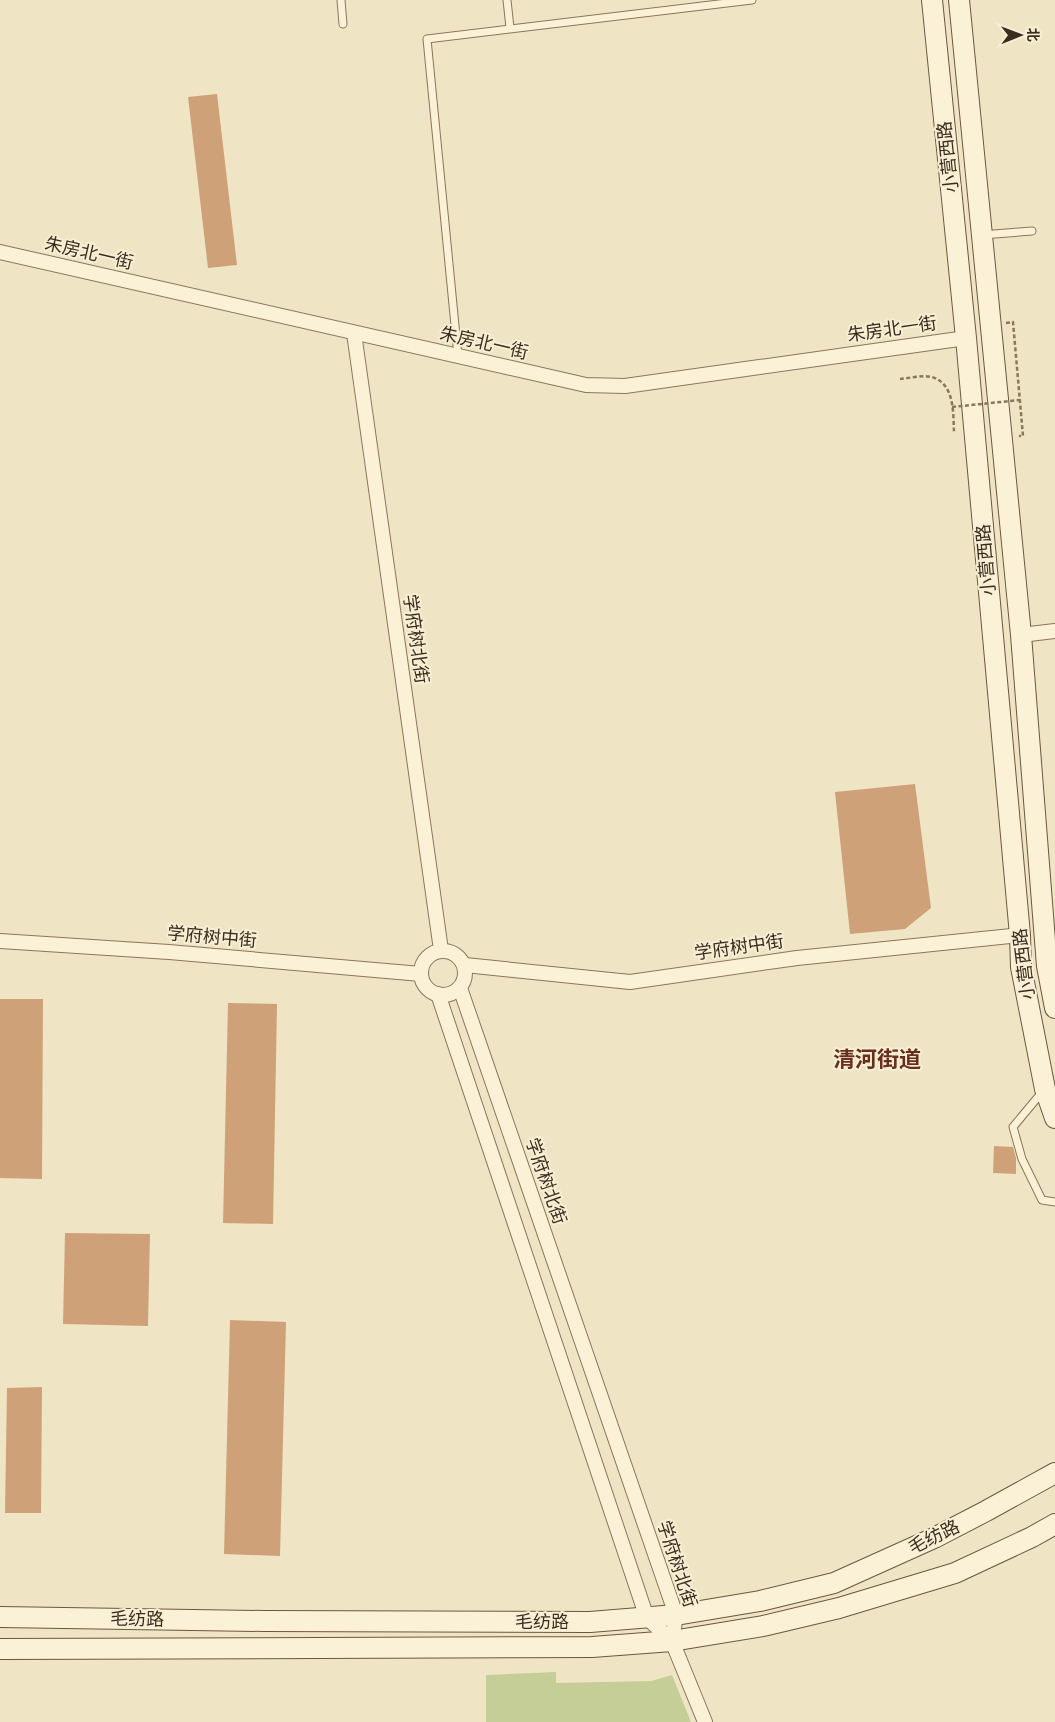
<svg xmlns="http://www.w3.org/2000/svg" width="1055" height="1722" font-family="'Roboto Serif','Noto Sans SC',serif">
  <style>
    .green { fill: #c5ce97 }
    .building { fill: #cfa179 }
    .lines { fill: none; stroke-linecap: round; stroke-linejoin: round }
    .service-casing { stroke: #8b765a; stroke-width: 9 }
    .minor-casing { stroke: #8b765a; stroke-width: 16 }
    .secondary-casing { stroke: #6c573d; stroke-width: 22 }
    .path { stroke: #8b765a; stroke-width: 2.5; stroke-dasharray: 4 2.5; stroke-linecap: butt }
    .service { stroke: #faf1d7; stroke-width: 7 }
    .minor { stroke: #faf1d7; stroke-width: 14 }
    .secondary { stroke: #faf1d7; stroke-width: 20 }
    .path-bridge { stroke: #8b765a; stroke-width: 2.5; stroke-dasharray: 4 2.5; stroke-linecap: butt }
    .labels { text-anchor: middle; stroke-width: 4; stroke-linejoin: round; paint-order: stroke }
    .street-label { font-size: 18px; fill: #3a2d1e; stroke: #f7eed4 }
    .district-label { font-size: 22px; font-weight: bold; fill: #68301c; stroke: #f7eed4 }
  </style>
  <rect width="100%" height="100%" fill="#efe5c4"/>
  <!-- green -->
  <polygon class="green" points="556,1672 556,1683 651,1681 672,1675 691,1722 486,1722 486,1675"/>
  <!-- building -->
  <g class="building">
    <polygon points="217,94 237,265 208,268 188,97"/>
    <polygon points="915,784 931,908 905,929 850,934 835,792"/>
    <polygon points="0,999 43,999 42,1179 0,1178"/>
    <polygon points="228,1003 277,1004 273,1224 223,1223"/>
    <polygon points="994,1146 1013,1147 1016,1158 1016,1174 993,1173"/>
    <polygon points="65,1233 150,1234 148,1326 63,1324"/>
    <polygon points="230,1320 286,1322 280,1556 224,1554"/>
    <polygon points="42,1387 41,1513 5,1513 7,1388"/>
  </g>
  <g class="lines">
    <defs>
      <g id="service">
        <polyline points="341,0 343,24"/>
        <polyline points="507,0 510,28"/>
        <polyline points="982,235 1032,231"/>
        <polyline points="458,356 427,39 752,0"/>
        <polyline points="1043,1091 1013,1127 1022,1159 1042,1200 1055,1202"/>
      </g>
      <g id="minor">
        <polyline points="0,252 586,385 625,386 966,338"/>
        <polyline points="354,333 441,950"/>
        <polyline points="1021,635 1055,631"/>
        <polyline points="0,941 169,952 421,974"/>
        <circle cx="443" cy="973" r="22"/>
        <polyline points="465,965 630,982 797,958 1020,935"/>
        <polyline points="460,988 676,1615 672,1641"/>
        <polyline points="438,994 647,1618 672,1641 705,1722"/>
      </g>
      <g id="secondary">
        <polyline points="932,0 966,338 1020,935 1021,967 1045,1089 1055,1118"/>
        <polyline points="959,0 1021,635 1047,966 1055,1008"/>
        <polyline points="0,1617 264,1621 590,1622 676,1615 760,1601 834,1583 934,1538 986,1511 1055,1473"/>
        <polyline points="0,1649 592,1647 672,1641 763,1626 839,1608 955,1573 1032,1537 1055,1524"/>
      </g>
    </defs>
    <!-- service casing -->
    <use href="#service" class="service-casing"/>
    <!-- minor casing -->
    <use href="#minor" class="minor-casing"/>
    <!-- secondary casing -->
    <use href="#secondary" class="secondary-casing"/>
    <!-- path -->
    <g class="path">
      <polyline points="1006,323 1013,322 1023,436 1019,436"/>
      <path d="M900,379C910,378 922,375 932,377C955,384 953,413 954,432"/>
    </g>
    <!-- service -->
    <use href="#service" class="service"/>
    <!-- minor -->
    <use href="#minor" class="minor"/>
    <!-- secondary -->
    <use href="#secondary" class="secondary"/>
    <!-- path-bridge -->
    <polyline class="path-bridge" points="952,407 1020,400"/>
  </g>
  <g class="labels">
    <!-- street labels -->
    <g class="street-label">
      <text transform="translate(948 157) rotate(-96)" y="6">小营西路</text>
      <text transform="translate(89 253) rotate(13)" y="6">朱房北一街</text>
      <text transform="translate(892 329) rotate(-8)" y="6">朱房北一街</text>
      <text transform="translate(484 343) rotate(13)" y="6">朱房北一街</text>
      <text transform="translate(986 560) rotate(-95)" y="6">小营西路</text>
      <text transform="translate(416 639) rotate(82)" y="6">学府树北街</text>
      <text transform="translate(212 937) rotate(5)" y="6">学府树中街</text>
      <text transform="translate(739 947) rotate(-8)" y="6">学府树中街</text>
      <text transform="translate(1024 964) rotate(-97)" y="6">小营西路</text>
      <text transform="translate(546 1181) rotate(71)" y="6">学府树北街</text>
      <text transform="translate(934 1537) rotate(-26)" y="6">毛纺路</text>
      <text transform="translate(677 1564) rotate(72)" y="6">学府树北街</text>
      <text transform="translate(137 1619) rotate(1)" y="6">毛纺路</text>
      <text x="542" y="1628">毛纺路</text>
    </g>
    <!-- district labels -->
    <g class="district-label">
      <text x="877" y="1067">清河街道</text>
    </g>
  </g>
  <!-- north arrow -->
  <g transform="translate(1020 35) rotate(89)" stroke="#f7eed4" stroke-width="4" paint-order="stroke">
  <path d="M0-4L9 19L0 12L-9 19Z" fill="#3a2d1e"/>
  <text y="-8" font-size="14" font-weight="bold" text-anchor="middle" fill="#3a2d1e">北</text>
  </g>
</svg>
